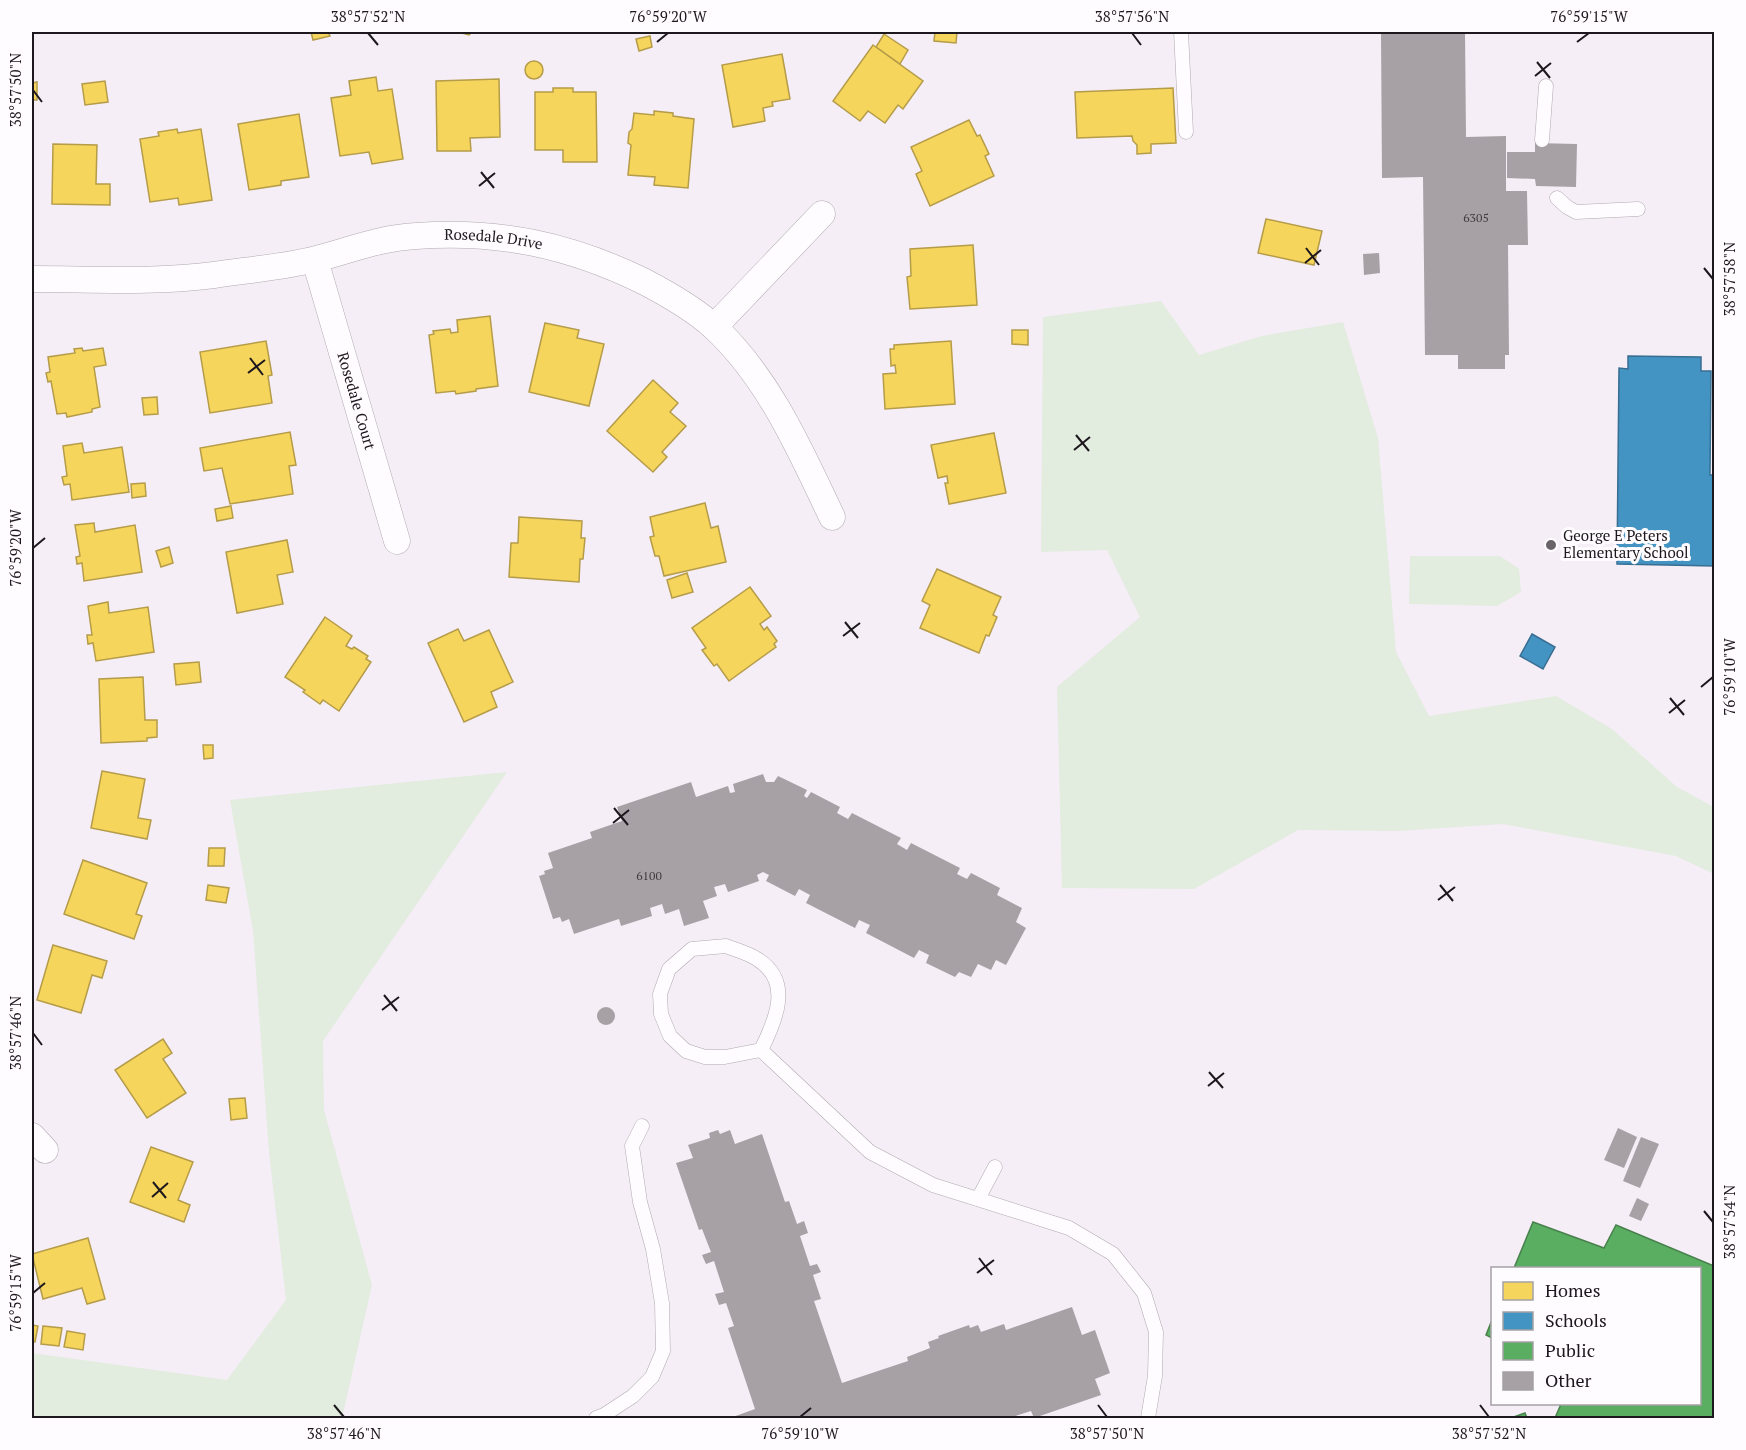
<svg xmlns="http://www.w3.org/2000/svg" width="1746" height="1450" font-family="'PT Serif',serif">
  <style>
    .green { fill: #e2ecdf }
    .homes { fill: #f6d55c; stroke: #b59c49; stroke-width: 1.5 }
    .schools { fill: #4393c3; stroke: #386e91; stroke-width: 1.5 }
    .public { fill: #5aae61; stroke: #48814d; stroke-width: 1.5 }
    .building { fill: #a7a0a5 }
    .lines { fill: none; stroke-linecap: round; stroke-linejoin: round }
    .lane-casing { stroke: #afa9af; stroke-width: 15 }
    .street-casing { stroke: #afa9af; stroke-width: 27 }
    .lane { stroke: #fefcfe; stroke-width: 14 }
    .street { stroke: #fefcfe; stroke-width: 26 }
    .ticks { fill: none; stroke: #1d181d; stroke-width: 2 }
    .poi-dot { fill: #696369; stroke: #fffcff; stroke-width: 2 }
    .labels { text-anchor: middle; stroke-width: 6; stroke-linejoin: round; paint-order: stroke }
    .number-label { font-size: 12px; fill: #403a3f }
    .street-label { font-size: 15px; fill: #1d181d; stroke: #fffcff }
    .poi-label { font-size: 15px; fill: #1d181d; stroke: #fffcff; text-anchor: start }
    .neatline { fill: none; stroke: #1d181d; stroke-width: 2 }
    .ticks-label { font-size: 15px; text-anchor: middle; fill: #1d181d }
  </style>
  <rect width="100%" height="100%" fill="#f6eef6"/>
  <!-- green -->
  <g class="green">
    <polygon points="1161,301 1199,355 1262,336 1343,322 1378,438 1396,652 1429,716 1556,696 1612,729 1677,787 1714,807 1714,874 1676,856 1503,824 1399,831 1298,830 1194,889 1062,888 1057,687 1140,617 1107,550 1041,552 1043,317"/>
    <polygon points="1410,556 1500,556 1519,569 1521,592 1497,606 1409,604"/>
    <polygon points="507,772 323,1041 324,1110 372,1285 342,1418 32,1418 32,1353 227,1380 286,1300 269,1152 253,931 230,800"/>
  </g>
  <!-- homes -->
  <g class="homes">
    <polygon points="311,32 328,32 330,36 313,40"/>
    <polygon points="458,32 472,32 469,35"/>
    <polygon points="935,32 957,32 956,43 934,41"/>
    <polygon points="884,34 908,50 900,64 876,47"/>
    <polygon points="650,36 652,47 639,51 636,39"/>
    <polygon points="873,45 923,81 903,109 898,105 885,123 868,111 860,121 833,101"/>
    <polygon points="782,54 790,99 772,102 773,106 763,108 765,121 733,127 722,65"/>
    <circle cx="534" cy="70" r="9"/>
    <polygon points="376,77 378,91 392,89 403,159 372,164 369,152 340,156 331,98 351,95 349,81"/>
    <polygon points="499,79 500,137 470,138 471,151 437,151 436,81"/>
    <polygon points="105,81 108,102 85,105 82,84"/>
    <polygon points="37,82 37,100 32,100 32,83"/>
    <polygon points="553,88 573,88 573,92 596,92 597,162 563,162 563,150 535,150 535,92 553,92"/>
    <polygon points="1173,88 1176,143 1151,144 1151,153 1137,154 1137,145 1133,141 1132,136 1077,138 1075,92"/>
    <polygon points="654,111 673,113 673,116 694,119 688,188 654,185 655,177 628,175 631,145 628,143 629,132 632,129 634,113 654,115"/>
    <polygon points="299,114 309,177 281,181 281,185 249,190 238,124"/>
    <polygon points="969,120 977,136 980,135 989,154 985,156 994,176 930,206 916,174 922,171 911,147"/>
    <polygon points="177,129 178,133 201,129 212,200 179,205 178,198 150,202 140,139 159,136 158,132"/>
    <polygon points="53,144 97,145 96,184 110,184 110,205 52,204"/>
    <polygon points="1266,219 1322,231 1314,265 1258,253"/>
    <polygon points="973,245 977,305 910,309 907,277 911,276 910,249"/>
    <polygon points="490,316 498,386 476,389 476,391 456,394 455,391 436,393 429,335 434,334 433,331 450,329 451,333 458,332 457,320"/>
    <polygon points="545,323 579,330 577,338 604,344 589,406 529,392"/>
    <polygon points="1012,330 1028,330 1028,345 1012,344"/>
    <polygon points="266,341 272,375 268,376 272,403 210,413 200,352"/>
    <polygon points="951,341 955,404 885,409 883,374 896,373 895,365 891,366 890,349 894,349 894,345"/>
    <polygon points="82,348 83,351 103,348 106,365 94,367 100,407 92,409 92,412 67,417 66,413 57,414 51,381 48,382 46,373 50,372 48,357 75,353 74,349"/>
    <polygon points="653,380 678,403 670,412 686,426 662,452 667,457 653,472 607,431"/>
    <polygon points="157,397 158,414 144,415 142,398"/>
    <polygon points="290,432 296,465 289,466 293,494 230,504 222,468 204,471 200,448"/>
    <polygon points="994,433 1006,493 949,504 945,483 948,483 947,476 938,478 931,445"/>
    <polygon points="82,443 84,453 122,447 129,492 72,500 70,484 64,485 62,477 67,476 63,446"/>
    <polygon points="145,483 146,496 132,498 131,484"/>
    <polygon points="705,503 711,528 718,526 726,562 664,576 659,556 655,556 650,537 654,536 650,517"/>
    <polygon points="231,506 233,518 217,521 215,509"/>
    <polygon points="519,517 582,521 581,538 585,538 583,559 580,559 579,582 509,577 511,543 518,543"/>
    <polygon points="94,523 95,532 135,525 142,572 84,581 82,563 77,564 76,557 80,556 75,525"/>
    <polygon points="287,540 293,572 277,575 283,604 237,613 226,552"/>
    <polygon points="169,547 173,563 161,567 156,551"/>
    <polygon points="937,569 1001,597 993,615 997,617 989,636 986,635 979,653 920,628 930,605 922,601"/>
    <polygon points="687,573 693,592 672,598 667,580"/>
    <polygon points="750,587 771,616 760,624 764,630 767,627 777,641 774,644 776,647 729,681 717,664 714,666 702,650 706,648 692,628"/>
    <polygon points="108,602 109,613 148,607 154,652 96,661 93,643 88,644 87,635 92,635 88,606"/>
    <polygon points="325,617 352,636 346,646 352,649 354,647 368,656 366,659 371,662 339,711 323,700 320,704 303,692 305,690 285,677"/>
    <polygon points="458,629 464,641 489,630 513,682 491,692 497,707 464,722 428,643"/>
    <polygon points="199,662 201,682 176,685 174,664"/>
    <polygon points="143,677 145,720 157,720 157,737 147,738 147,741 101,743 99,679"/>
    <polygon points="203,745 213,745 213,758 204,759"/>
    <polygon points="102,771 145,779 138,818 151,820 147,839 91,828"/>
    <polygon points="209,848 225,848 224,866 208,866"/>
    <polygon points="83,860 147,883 136,914 142,916 134,939 64,914"/>
    <polygon points="208,885 229,888 226,903 206,900"/>
    <polygon points="53,945 107,961 102,978 92,975 81,1013 37,1000"/>
    <polygon points="163,1039 172,1053 163,1059 186,1093 147,1118 115,1070"/>
    <polygon points="245,1098 247,1118 231,1120 229,1099"/>
    <polygon points="151,1147 193,1162 178,1200 190,1205 184,1222 130,1202"/>
    <polygon points="88,1238 105,1299 87,1304 82,1288 43,1299 32,1254"/>
    <polygon points="32,1325 38,1326 35,1342 32,1342"/>
    <polygon points="43,1326 62,1328 59,1346 41,1344"/>
    <polygon points="67,1331 85,1334 83,1350 64,1347"/>
  </g>
  <!-- schools -->
  <g class="schools">
    <polygon points="1628,356 1701,357 1701,371 1711,371 1710,475 1714,475 1714,566 1617,564 1619,368 1628,369"/>
    <polygon points="1532,634 1555,647 1543,669 1520,656"/>
  </g>
  <!-- public -->
  <g class="public">
    <polygon points="1533,1222 1604,1248 1616,1225 1714,1266 1714,1418 1555,1418 1561,1404 1700,1404 1700,1268 1514,1268"/>
    <polygon points="1492,1320 1492,1338 1486,1335"/>
    <polygon points="1525,1413 1527,1418 1511,1418"/>
  </g>
  <!-- building -->
  <g class="building">
    <polygon points="1381,32 1465,32 1466,137 1506,136 1506,191 1527,191 1528,245 1508,245 1509,355 1505,355 1505,369 1458,369 1458,355 1425,355 1423,177 1382,178"/>
    <polygon points="1535,143 1577,144 1576,187 1536,186 1535,179 1507,178 1507,152 1535,152"/>
    <polygon points="1379,253 1380,273 1364,275 1363,254"/>
    <polygon points="763,774 766,782 774,782 778,776 807,790 804,796 807,798 811,792 840,807 837,813 848,819 852,813 901,838 897,844 907,850 911,843 960,868 957,874 967,879 971,873 1000,888 997,895 1022,908 1016,922 1026,928 1006,965 996,960 991,970 978,964 971,977 959,972 955,977 926,963 929,955 919,950 914,958 866,933 870,925 859,920 855,928 806,903 810,895 799,889 795,896 766,881 769,875 763,872 757,875 759,881 728,892 725,884 714,887 717,896 703,901 709,918 684,926 679,909 665,914 662,904 650,908 652,916 621,926 619,919 574,934 569,919 562,922 560,917 553,919 539,876 545,874 544,871 553,868 548,853 592,838 590,832 622,821 617,807 691,782 696,797 728,786 730,793 735,792 733,784"/>
    <circle cx="606" cy="1016" r="9"/>
    <polygon points="1618,1128 1637,1137 1624,1168 1604,1160"/>
    <polygon points="718,1130 720,1134 730,1130 735,1144 762,1134 785,1202 789,1201 797,1224 804,1221 808,1233 800,1236 810,1266 817,1264 821,1272 813,1275 821,1299 814,1301 842,1383 908,1361 907,1357 930,1348 928,1342 939,1338 938,1336 969,1325 970,1328 978,1325 981,1332 1004,1324 1006,1330 1072,1307 1082,1335 1095,1330 1110,1373 1095,1379 1101,1395 1034,1418 1031,1411 1009,1418 730,1418 755,1409 728,1328 734,1326 726,1303 719,1305 715,1294 724,1292 714,1261 706,1264 702,1255 711,1252 702,1229 699,1230 676,1163 693,1158 688,1145 710,1138 709,1133"/>
    <polygon points="1641,1137 1659,1144 1640,1188 1623,1181"/>
    <polygon points="1637,1198 1649,1204 1641,1221 1629,1216"/>
  </g>
  <g class="lines">
    <defs>
      <g id="lane">
        <polyline points="1181,32 1186,132"/>
        <polyline points="1542,140 1546,86"/>
        <polyline points="1557,198 1567,207 1576,212 1638,209"/>
        <path d="M726,946C736,950 748,953 757,959C793,981 776,1020 761,1050L725,1057H705L686,1051L670,1036L661,1014L660,994L669,969L692,949Z"/>
        <polyline points="761,1050 870,1152 933,1185 1069,1228 1113,1254 1144,1293 1156,1332 1155,1376 1148,1418"/>
        <polyline points="978,1199 995,1167"/>
        <polyline points="596,1418 604,1415 633,1396 652,1377 663,1351 662,1303 653,1249 640,1202 632,1146 642,1126"/>
      </g>
      <g id="street">
        <path id="s1" d="M315,260L397,541"/>
        <path id="s2" d="M32,279C92,279 154,283 214,275C248,270 284,267 316,259C351,250 379,238 416,236C499,230 569,245 643,281C668,294 693,308 714,327C769,378 800,450 832,517"/>
        <polyline points="714,327 822,214"/>
        <polyline points="32,1136 45,1150"/>
      </g>
    </defs>
    <!-- lane casing -->
    <use href="#lane" class="lane-casing"/>
    <!-- street casing -->
    <use href="#street" class="street-casing"/>
    <!-- lane -->
    <use href="#lane" class="lane"/>
    <!-- street -->
    <use href="#street" class="street"/>
  </g>
  <!-- ticks -->
  <path class="ticks" d="M368,33L378,45M1132,33L1141,45M657,42L668,33M1577,42L1589,33M1537,62L1550,78M1535,76L1551,63M33,90L42,102M481,172L494,188M479,186L495,173M1306,248L1319,265M1305,263L1321,250M1704,268L1713,279M250,358L263,375M248,373L265,360M1076,435L1089,451M1074,450L1090,437M33,548L45,538M845,622L858,638M843,636L860,623M1701,687L1713,677M1670,698L1684,715M1669,713L1685,700M614,808L628,825M613,823L629,810M1440,885L1453,901M1438,900L1455,887M384,995L397,1011M382,1010L399,997M33,1033L42,1045M1209,1072L1223,1088M1208,1086L1224,1073M153,1182L166,1198M152,1197L168,1183M1704,1211L1713,1222M979,1258L992,1275M977,1273L994,1260M33,1293L45,1283M334,1405L344,1417M1098,1405L1107,1417M1480,1405L1489,1417M800,1417L811,1408"/>
  <!-- markers -->
  <circle class="poi-dot" cx="1551" cy="545" r="6"/>
  <g class="labels">
    <!-- number labels -->
    <g class="number-label">
      <text x="1476" y="222">6305</text>
      <text x="649" y="880">6100</text>
    </g>
    <!-- street labels -->
    <g class="street-label">
      <text dy="5" stroke="none"><textPath href="#s2" startOffset="466">Rosedale Drive</textPath></text>
      <text dy="5" stroke="none"><textPath href="#s1" startOffset="147">Rosedale Court</textPath></text>
    </g>
    <!-- poi labels -->
    <g class="poi-label">
      <text x="1563" y="541">George E Peters<tspan x="1563" dy="17">Elementary School</tspan></text>
    </g>
  </g>
  <!-- border -->
  <rect width="1746" height="1450" fill="none" stroke="#fffcff" stroke-width="66"/>
  <!-- legend -->
  <rect x="1491" y="1267" width="210" height="138" fill="#fffcff" stroke="#a5a1a5" stroke-width="1.5"/>
  <rect x="1503" y="1282" width="30" height="18" fill="#f6d55c" stroke="#a5a1a5" stroke-width="1.5"/>
  <text x="1545" y="1297" font-size="18" fill="#1d181d">Homes</text>
  <rect x="1503" y="1312" width="30" height="18" fill="#4393c3" stroke="#a5a1a5" stroke-width="1.5"/>
  <text x="1545" y="1327" font-size="18" fill="#1d181d">Schools</text>
  <rect x="1503" y="1342" width="30" height="18" fill="#5aae61" stroke="#a5a1a5" stroke-width="1.5"/>
  <text x="1545" y="1357" font-size="18" fill="#1d181d">Public</text>
  <rect x="1503" y="1372" width="30" height="18" fill="#a7a0a5" stroke="#a5a1a5" stroke-width="1.5"/>
  <text x="1545" y="1387" font-size="18" fill="#1d181d">Other</text>
  <rect x="33" y="33" width="1680" height="1384" class="neatline"/>
  <g class="ticks-label">
    <text x="368" y="22">38°57'52"N</text>
    <text x="668" y="22">76°59'20"W</text>
    <text x="1132" y="22">38°57'56"N</text>
    <text x="1589" y="22">76°59'15"W</text>
    <text transform="translate(16 90) rotate(-90)" y="5">38°57'50"N</text>
    <text transform="translate(1730 279) rotate(-90)" y="5">38°57'58"N</text>
    <text transform="translate(16 548) rotate(-90)" y="5">76°59'20"W</text>
    <text transform="translate(1730 677) rotate(-90)" y="5">76°59'10"W</text>
    <text transform="translate(16 1033) rotate(-90)" y="5">38°57'46"N</text>
    <text transform="translate(1730 1222) rotate(-90)" y="5">38°57'54"N</text>
    <text transform="translate(16 1293) rotate(-90)" y="5">76°59'15"W</text>
    <text x="344" y="1439">38°57'46"N</text>
    <text x="800" y="1439">76°59'10"W</text>
    <text x="1107" y="1439">38°57'50"N</text>
    <text x="1489" y="1439">38°57'52"N</text>
  </g>
</svg>
